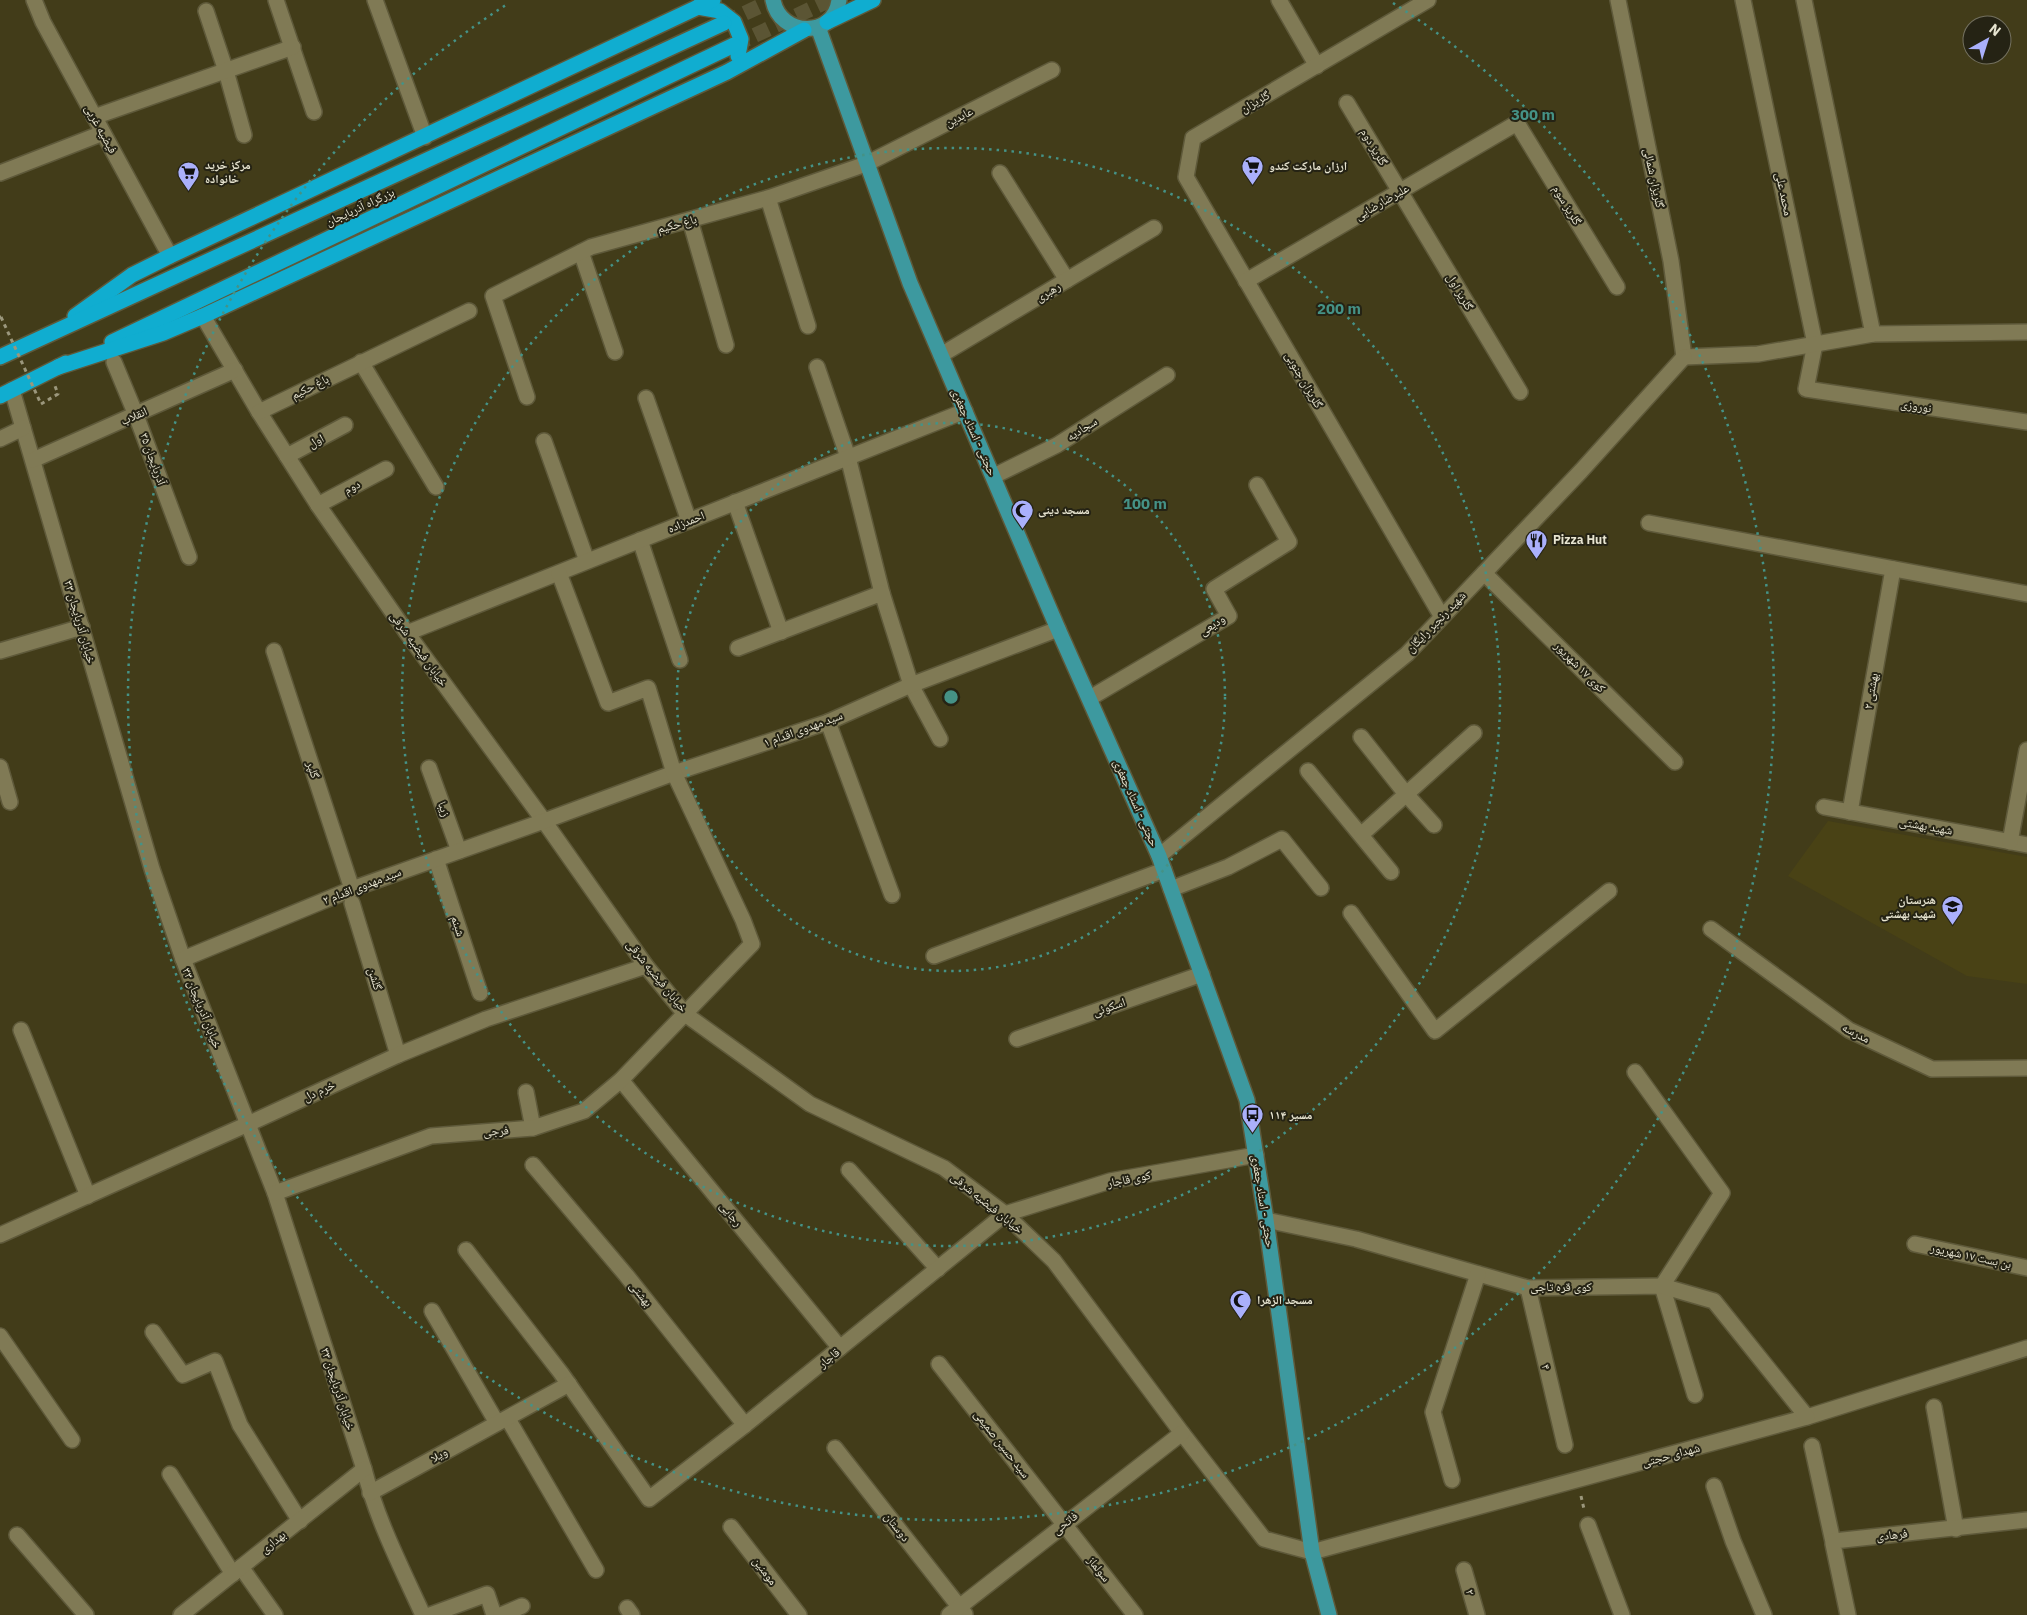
<svg xmlns="http://www.w3.org/2000/svg" width="2027" height="1615" font-family="'IBM Plex Sans','Noto Naskh Arabic',sans-serif">
  <style>
    .built { fill: #494215 }
    .lines { fill: none; stroke-linecap: round; stroke-linejoin: round }
    .highway-tunnel { stroke: #5b5534; stroke-width: 15; stroke-dasharray: 15 8; stroke-linecap: butt }
    .minor-casing { stroke: #5e593a; stroke-width: 18 }
    .major-casing { stroke: #5e593a; stroke-width: 18 }
    .highway-casing { stroke: #5e593a; stroke-width: 18 }
    .path { stroke: #9b977c; stroke-width: 3; stroke-dasharray: 4 4; stroke-linecap: butt }
    .minor { stroke: #807a55; stroke-width: 15 }
    .major { stroke: #3d999f; stroke-width: 15 }
    .highway { stroke: #10add0; stroke-width: 15 }
    .path-bridge { stroke: #9b977c; stroke-width: 3; stroke-dasharray: 4 4; stroke-linecap: butt }
    .ring { fill: none; stroke: #459286; stroke-width: 2.5; stroke-dasharray: 2.5 5 }
    .labels { text-anchor: middle; stroke-width: 4; stroke-linejoin: round; paint-order: stroke }
    .street-label { font-size: 12px; fill: #e7e4d0; stroke: #252314 }
    .poi-label { font-size: 12px; font-weight: bold; fill: #e7e4d0; stroke: #252314; text-anchor: start }
    .centre { fill: #459286; stroke: #252314; stroke-width: 2.5 }
    .ring-label { font-size: 15px; text-anchor: middle; font-weight: bold; fill: #459286; stroke: #252314; stroke-width: 4; stroke-linejoin: round; paint-order: stroke }
  </style>
  <rect width="100%" height="100%" fill="#423c19"/>
  <!-- built -->
  <polygon class="built" points="1828,821 2027,857 2027,984 1967,976 1788,876"/>
  <g class="lines">
    <!-- highway-tunnel -->
    <g class="highway-tunnel">
      <polyline points="724,23 773,0"/>
      <polyline points="734,45 830,0"/>
    </g>
    <defs>
      <g id="minor">
        <polyline points="34,0 43,22 170,256"/>
        <polyline points="276,0 314,112"/>
        <polyline points="375,0 425,137"/>
        <polyline points="1279,0 1317,66"/>
        <polyline points="1428,0 1193,138 1186,177 1442,617"/>
        <polyline points="1618,0 1671,261 1684,357"/>
        <polyline points="1743,0 1815,344 1806,389 2027,422"/>
        <polyline points="1804,0 1873,334"/>
        <polyline points="206,11 226,71 244,135"/>
        <polyline points="1347,103 1520,392"/>
        <polyline points="94,117 293,47"/>
        <polyline points="0,173 103,133"/>
        <polyline points="1000,173 1067,280"/>
        <polyline points="768,198 808,326"/>
        <polyline points="690,220 726,345"/>
        <polyline points="581,252 615,352"/>
        <polyline points="1246,281 1517,123 1617,287"/>
        <polyline points="203,316 259,412 318,505 407,633 544,821 646,966 685,1014 810,1104 944,1168 1005,1214 1054,1261 1182,1433 1264,1539 1312,1552 1807,1417 2027,1348"/>
        <polyline points="941,355 1154,228"/>
        <polyline points="1684,357 1758,354 1873,334 2027,332"/>
        <polyline points="114,362 136,415 189,557"/>
        <polyline points="361,362 436,487"/>
        <polyline points="817,367 848,457 882,593"/>
        <path d="M12,390L152,869L183,959L275,1193L364,1469C377,1520 401,1567 423,1615"/>
        <polyline points="527,397 493,296 591,247 768,198 866,164 1052,70"/>
        <polyline points="646,398 689,521"/>
        <polyline points="259,412 469,311"/>
        <polyline points="0,439 23,428"/>
        <polyline points="544,441 587,561"/>
        <polyline points="287,456 345,425"/>
        <polyline points="33,460 235,370"/>
        <polyline points="994,476 1057,445 1167,375"/>
        <polyline points="735,502 781,632"/>
        <polyline points="318,505 386,469"/>
        <polyline points="1649,523 2027,594"/>
        <polyline points="640,540 680,660"/>
        <polyline points="1484,573 1675,762"/>
        <polyline points="407,633 965,411"/>
        <polyline points="738,648 882,593 911,685 940,739"/>
        <polyline points="0,651 82,627"/>
        <polyline points="274,651 352,889"/>
        <polyline points="1090,698 1229,616 1214,589 1289,542 1257,485"/>
        <polyline points="828,722 892,895"/>
        <polyline points="1361,737 1406,794 1434,825"/>
        <polyline points="0,767 10,802"/>
        <polyline points="429,768 459,851"/>
        <polyline points="1308,771 1391,872"/>
        <polyline points="1824,807 2027,845"/>
        <polyline points="1850,812 1893,569"/>
        <polyline points="1362,834 1474,733"/>
        <polyline points="2010,842 2027,750"/>
        <polyline points="1159,856 1407,654 1581,471 1684,357"/>
        <polyline points="436,859 480,993"/>
        <polyline points="1171,889 1228,867 1282,839 1321,888"/>
        <polyline points="352,903 398,1055"/>
        <polyline points="1351,913 1435,1031 1609,891"/>
        <polyline points="1711,929 1849,1030 1932,1069 2027,1068"/>
        <polyline points="934,956 1164,870"/>
        <polyline points="183,959 352,889 544,821 674,773 828,722 911,685 1058,629"/>
        <polyline points="21,1030 88,1196"/>
        <polyline points="1017,1039 1202,974"/>
        <polyline points="1635,1072 1722,1193 1662,1286 1695,1395"/>
        <polyline points="621,1080 840,1348"/>
        <polyline points="526,1092 533,1128"/>
        <polyline points="533,1165 626,1275 745,1425"/>
        <polyline points="849,1170 938,1269"/>
        <polyline points="275,1193 431,1136 533,1128 584,1111 621,1080 752,944 743,920 674,773 648,688 608,703 559,573"/>
        <polyline points="1266,1220 1356,1239 1528,1288 1662,1286 1714,1301 1807,1417"/>
        <polyline points="0,1235 248,1124 398,1055 486,1019 646,966"/>
        <polyline points="1915,1244 2027,1268"/>
        <polyline points="466,1250 561,1373 649,1499 745,1425 1005,1214 1110,1181 1256,1155"/>
        <polyline points="1528,1288 1565,1445"/>
        <polyline points="432,1311 497,1423"/>
        <polyline points="153,1332 183,1375 215,1361 240,1425 300,1521"/>
        <polyline points="0,1336 72,1440"/>
        <polyline points="939,1364 1135,1615"/>
        <polyline points="1934,1407 1956,1529"/>
        <polyline points="508,1419 596,1570"/>
        <polyline points="1812,1446 1833,1542"/>
        <polyline points="835,1448 965,1614"/>
        <polyline points="170,1474 233,1574"/>
        <polyline points="1452,1480 1433,1412 1478,1274"/>
        <polyline points="1714,1486 1733,1541 1764,1615"/>
        <polyline points="370,1493 569,1384"/>
        <polyline points="1588,1525 1622,1615"/>
        <polyline points="731,1527 799,1615"/>
        <polyline points="17,1535 86,1615"/>
        <polyline points="241,1567 275,1615"/>
        <polyline points="1464,1570 1477,1615"/>
        <polyline points="627,1608 632,1615"/>
        <polyline points="181,1615 364,1469"/>
        <polyline points="430,1615 487,1594 494,1615"/>
        <polyline points="501,1615 522,1606"/>
        <polyline points="949,1615 1182,1433"/>
        <polyline points="1848,1615 1833,1544 1834,1541 2027,1520"/>
      </g>
      <g id="major">
        <path d="M773,0C780,37 834,39 839,0"/>
        <polyline points="818,27 910,283 1058,629 1159,856 1247,1100 1266,1220 1312,1552 1329,1615"/>
      </g>
      <g id="highway">
        <polyline points="698,7 720,11 734,22 741,39 738,56"/>
        <polyline points="827,22 873,0"/>
        <polyline points="75,316 132,275 170,256 713,0"/>
        <polyline points="112,342 734,45"/>
        <polyline points="0,357 724,23"/>
        <polyline points="58,367 163,333 203,316 727,72 804,30"/>
        <polyline points="0,396 66,363"/>
      </g>
    </defs>
    <!-- minor casing -->
    <use href="#minor" class="minor-casing"/>
    <!-- major casing -->
    <use href="#major" class="major-casing"/>
    <!-- highway casing -->
    <use href="#highway" class="highway-casing"/>
    <!-- path -->
    <g class="path">
      <polyline points="0,317 1,317"/>
      <polyline points="41,404 58,394 55,386"/>
      <polyline points="1581,1496 1584,1509"/>
    </g>
    <!-- minor -->
    <use href="#minor" class="minor"/>
    <!-- major -->
    <use href="#major" class="major"/>
    <!-- highway -->
    <use href="#highway" class="highway"/>
    <!-- path-bridge -->
    <polyline class="path-bridge" points="1,317 41,404"/>
  </g>
  <!-- distance rings -->
  <g class="ring">
    <circle cx="951" cy="697" r="274"/>
    <circle cx="951" cy="697" r="549"/>
    <path d="M1393 3A823 823 0 1 1 509 3"/>
  </g>
  <!-- icons -->
  <defs>
    <symbol id="supermarket-pin" viewBox="-11 -11 22 30"><path d="M0 17L-7.5 6A9.5 9.5 0 1 1 7.5 6Z" fill="#aab0fb" stroke="#252314"/><path d="M-6-5.5h2.5l.6 2H6L4.5 2H-2.5L-4.4-4H-6ZM-1.5 3.2a1.3 1.3 0 1 0 .1 0ZM3 3.2a1.3 1.3 0 1 0 .1 0Z" fill="#111"/></symbol>
    <symbol id="mosque-pin" viewBox="-11 -11 22 30"><path d="M0 17L-7.5 6A9.5 9.5 0 1 1 7.5 6Z" fill="#aab0fb" stroke="#252314"/><path d="M3.5-4.9A6 6 0 1 0 3.5 4.9A5 5 0 1 1 3.5-4.9Z" fill="#111"/></symbol>
    <symbol id="restaurant-pin" viewBox="-11 -11 22 30"><path d="M0 17L-7.5 6A9.5 9.5 0 1 1 7.5 6Z" fill="#aab0fb" stroke="#252314"/><path d="M-5-6h1v4h1v-4h1v4h1v-4h1v5L-1.5 .5V6h-2V.5L-5-1ZM5-6V6H3V1.5H1.5Q1.5-4 5-6Z" fill="#111"/></symbol>
    <symbol id="school-pin" viewBox="-11 -11 22 30"><path d="M0 17L-7.5 6A9.5 9.5 0 1 1 7.5 6Z" fill="#aab0fb" stroke="#252314"/><path d="M0-5L7-2L0 1L-7-2ZM-4 1L0 2.5L4 1V4Q0 6-4 4Z" fill="#111"/></symbol>
    <symbol id="bus-pin" viewBox="-11 -11 22 30"><path d="M0 17L-7.5 6A9.5 9.5 0 1 1 7.5 6Z" fill="#aab0fb" stroke="#252314"/><path d="M-5-6H5V4H4V6H2V4H-2V6H-4V4H-5ZM-3.5-4V0h7V-4ZM-3.5 1.2v1.5H-2V1.2ZM2 1.2v1.5H3.5V1.2Z" fill="#111"/></symbol>
  </defs>
  <g fill-rule="evenodd">
    <use href="#supermarket-pin" x="1240" y="154" width="25" height="34"/>
    <use href="#supermarket-pin" x="176" y="160" width="25" height="34"/>
    <use href="#mosque-pin" x="1010" y="498" width="25" height="34"/>
    <use href="#restaurant-pin" x="1524" y="528" width="25" height="34"/>
    <use href="#school-pin" x="1940" y="894" width="25" height="34"/>
    <use href="#bus-pin" x="1240" y="1102" width="25" height="34"/>
    <use href="#mosque-pin" x="1228" y="1288" width="25" height="34"/>
  </g>
  <g class="labels">
    <!-- street labels -->
    <g class="street-label">
      <text transform="translate(1255 102) rotate(-30)" y="4">گلریزان</text>
      <text transform="translate(959 117) rotate(-27)" y="4">عابدین</text>
      <text transform="translate(101 129) rotate(61)" y="4">فیضیه غربی</text>
      <text transform="translate(1374 147) rotate(59)" y="4">گلریز دوم</text>
      <text transform="translate(1654 178) rotate(78)" y="4">گلریزان شمالی</text>
      <text transform="translate(1784 194) rotate(78)" y="4">محمد علی</text>
      <text transform="translate(1382 202) rotate(-30)" y="4">علیرضارضایی</text>
      <text transform="translate(1567 205) rotate(59)" y="4">گلریز سوم</text>
      <text transform="translate(360 207) rotate(-25)" y="4">بزرگراه آذربایجان</text>
      <text transform="translate(677 224) rotate(-15)" y="4">باغ حکیم</text>
      <text transform="translate(1048 292) rotate(-31)" y="4">رهبری</text>
      <text transform="translate(1460 292) rotate(59)" y="4">گلریز اول</text>
      <text transform="translate(1304 380) rotate(60)" y="4">گلریزان جنوبی</text>
      <text transform="translate(310 387) rotate(-26)" y="4">باغ حکیم</text>
      <text transform="translate(1916 406) rotate(9)" y="4">نوروزی</text>
      <text transform="translate(134 416) rotate(-24)" y="4">انقلاب</text>
      <text transform="translate(1082 429) rotate(-32)" y="4">سجادیه</text>
      <text transform="translate(974 432) rotate(66)" y="4">حجتی - استاد جعفری</text>
      <text transform="translate(316 441) rotate(-28)" y="4">اول</text>
      <text transform="translate(153 459) rotate(70)" y="4">آذربایجان ۳۵</text>
      <text transform="translate(352 487) rotate(-28)" y="4">دوم</text>
      <text transform="translate(686 522) rotate(-22)" y="4">احمدزاده</text>
      <text transform="translate(80 622) rotate(74)" y="4">خیابان آذربایجان ۳۳</text>
      <text transform="translate(1436 622) rotate(-46)" y="4">شهید رنجبر رایگان</text>
      <text transform="translate(1212 625) rotate(-33)" y="4">ودیعی</text>
      <text transform="translate(419 649) rotate(54)" y="4">خیابان فیضیه شرقی</text>
      <text transform="translate(1580 667) rotate(45)" y="4">کوی ۱۷ شهریور</text>
      <text transform="translate(1871 691) rotate(-80)" y="4">بهشتی ۲</text>
      <text transform="translate(803 729) rotate(-20)" y="4">سید مهدوی اقدام ۱</text>
      <text transform="translate(313 770) rotate(72)" y="4">گلپر</text>
      <text transform="translate(1136 803) rotate(66)" y="4">حجتی - استاد جعفری</text>
      <text transform="translate(444 809) rotate(70)" y="4">زیبا</text>
      <text transform="translate(1926 826) rotate(10)" y="4">شهید بهشتی</text>
      <text transform="translate(362 886) rotate(-21)" y="4">سید مهدوی اقدام ۲</text>
      <text transform="translate(458 926) rotate(72)" y="4">شبنم</text>
      <text transform="translate(657 976) rotate(51)" y="4">خیابان فیضیه شرقی</text>
      <text transform="translate(375 979) rotate(73)" y="4">گلشن</text>
      <text transform="translate(1109 1007) rotate(-19)" y="4">اسکوئی</text>
      <text transform="translate(202 1008) rotate(68)" y="4">خیابان آذربایجان ۳۳</text>
      <text transform="translate(1856 1033) rotate(28)" y="4">مدرسه</text>
      <text transform="translate(319 1091) rotate(-25)" y="4">خرم دل</text>
      <text transform="translate(496 1131) rotate(-4)" y="4">فرجی</text>
      <text transform="translate(1129 1179) rotate(-11)" y="4">کوی قاجار</text>
      <text transform="translate(1263 1201) rotate(81)" y="4">حجتی - استاد جعفری</text>
      <text transform="translate(987 1203) rotate(39)" y="4">خیابان فیضیه شرقی</text>
      <text transform="translate(731 1214) rotate(51)" y="4">رجایی</text>
      <text transform="translate(1971 1256) rotate(12)" y="4">بن بست ۱۷ شهریور</text>
      <text x="1561" y="1291">کوی قره تاجی</text>
      <text transform="translate(641 1294) rotate(51)" y="4">بهشتی</text>
      <text transform="translate(829 1358) rotate(-39)" y="4">قاجار</text>
      <text transform="translate(1546 1367) rotate(77)" y="4">۴</text>
      <text transform="translate(338 1389) rotate(72)" y="4">خیابان آذربایجان ۳۳</text>
      <text transform="translate(1002 1444) rotate(52)" y="4">سید حسین صمیمی</text>
      <text transform="translate(439 1455) rotate(-29)" y="4">ویلا</text>
      <text transform="translate(1671 1455) rotate(-15)" y="4">شهدای حجتی</text>
      <text transform="translate(1065 1523) rotate(-38)" y="4">فاتحی</text>
      <text transform="translate(897 1527) rotate(52)" y="4">دوستان</text>
      <text transform="translate(1892 1535) rotate(-6)" y="4">فرهادی</text>
      <text transform="translate(273 1542) rotate(-39)" y="4">بهداری</text>
      <text transform="translate(1099 1569) rotate(52)" y="4">سولماز</text>
      <text transform="translate(765 1571) rotate(53)" y="4">مومنین</text>
      <text transform="translate(1470 1592) rotate(75)" y="4">۲</text>
    </g>
    <!-- poi labels -->
    <g class="poi-label">
      <text x="205" y="169">مرکز خرید<tspan x="205" dy="14">خانواده</tspan></text>
      <text x="1269" y="170">ارزان مارکت کندو</text>
      <text x="1038" y="514">مسجد دینی</text>
      <text x="1553" y="544">Pizza Hut</text>
      <text x="1936" y="904" text-anchor="end">هنرستان<tspan x="1936" dy="14">شهید بهشتی</tspan></text>
      <text x="1269" y="1119">مسیر ۱۱۴</text>
      <text x="1257" y="1304">مسجد الزهرا</text>
    </g>
  </g>
  <circle cx="951" cy="697" r="8" class="centre"/>
  <g class="ring-label">
    <text x="1533" y="120">300 m</text>
    <text x="1339" y="314">200 m</text>
    <text x="1145" y="509">100 m</text>
  </g>
  <!-- north arrow -->
  <g transform="translate(1987 40) rotate(39)"><circle r="24" fill="#252314" stroke="#73705f"/>
  <path d="M0-4L9 19L0 12L-9 19Z" fill="#aab0fb"/>
  <text y="-8" font-size="14" font-weight="bold" text-anchor="middle" fill="#e7e4d0">N</text>
  </g>
</svg>
